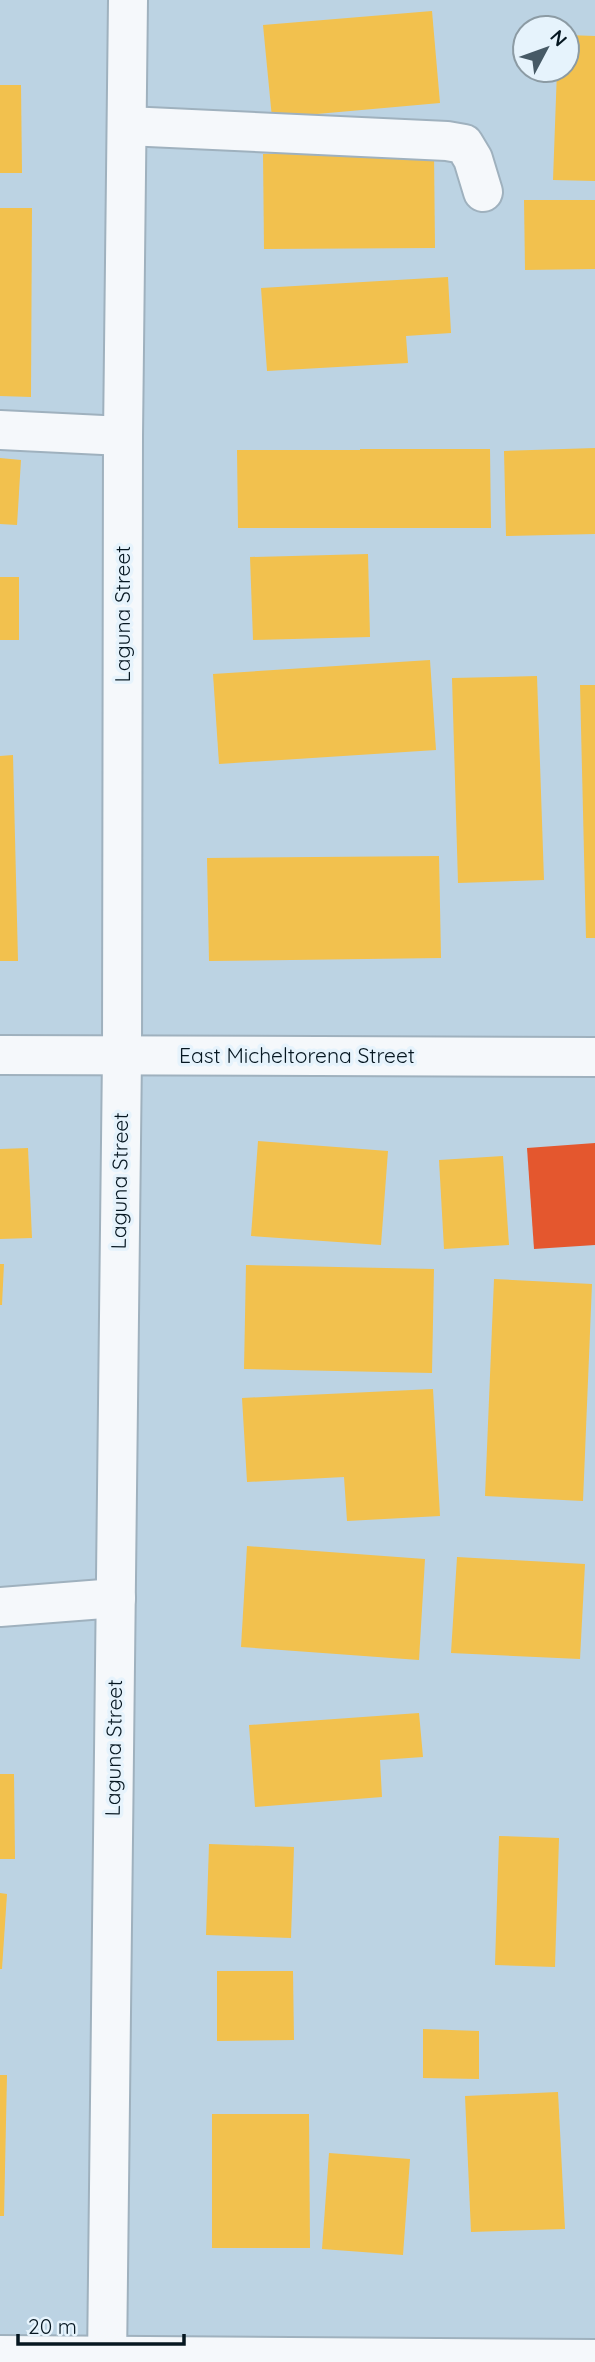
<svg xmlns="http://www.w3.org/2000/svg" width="595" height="2362" font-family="Quicksand,sans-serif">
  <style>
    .homes { fill: #f2c14e }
    .shops { fill: #e4572e }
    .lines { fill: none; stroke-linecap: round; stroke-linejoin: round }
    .minor-casing { stroke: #9fb1be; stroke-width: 42 }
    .minor { stroke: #f5f8fb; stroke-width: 38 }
    .labels { text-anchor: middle; stroke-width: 7; stroke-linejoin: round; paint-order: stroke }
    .street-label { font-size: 21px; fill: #061721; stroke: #e6f3fc }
  </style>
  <rect width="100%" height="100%" fill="#bcd3e3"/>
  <!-- homes -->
  <g class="homes">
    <polygon points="432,11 440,103 272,118 263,25"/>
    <polygon points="567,35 595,36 595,181 553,180 557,70 567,70"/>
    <polygon points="0,85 21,85 22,173 0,173"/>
    <polygon points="434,152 435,248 264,249 263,154"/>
    <polygon points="524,200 595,200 595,269 525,270"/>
    <polygon points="0,208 32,208 31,397 0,396"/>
    <polygon points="448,277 451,333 406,336 408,363 267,371 261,288"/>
    <polygon points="595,448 595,534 506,536 504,451"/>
    <polygon points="360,449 490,449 491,528 238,528 237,450 360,450"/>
    <polygon points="0,458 21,460 17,525 0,524"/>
    <polygon points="368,554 370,637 253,640 250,557"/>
    <rect x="0" y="577" width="19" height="63"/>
    <polygon points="430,660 436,750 219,764 213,674"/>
    <polygon points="537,676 544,880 458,883 452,678"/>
    <polygon points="580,685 595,685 595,938 586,938"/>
    <polygon points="13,755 18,961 0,961 0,756"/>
    <polygon points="439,856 441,958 209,961 207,858"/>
    <polygon points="258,1141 388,1151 381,1245 251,1236"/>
    <polygon points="28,1148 32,1238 0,1239 0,1149"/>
    <polygon points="503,1156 509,1245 444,1249 439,1160"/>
    <polygon points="0,1264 4,1264 2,1305 0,1305"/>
    <polygon points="246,1265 434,1269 432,1373 244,1369"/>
    <polygon points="494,1279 592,1284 583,1501 485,1496"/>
    <polygon points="433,1389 440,1516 347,1521 344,1477 247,1482 242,1398"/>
    <polygon points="247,1546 425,1559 419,1660 241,1647"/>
    <polygon points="457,1557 585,1564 580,1659 451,1653"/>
    <polygon points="419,1713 423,1757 380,1760 382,1797 255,1807 249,1725"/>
    <polygon points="0,1774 14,1774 15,1859 0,1859"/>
    <polygon points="499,1836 559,1838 555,1967 495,1965"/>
    <polygon points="209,1844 294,1847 291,1938 206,1935"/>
    <polygon points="0,1893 7,1894 2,1969 0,1969"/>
    <polygon points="217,1971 293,1971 294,2040 217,2041"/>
    <polygon points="423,2029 479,2031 479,2079 423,2078"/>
    <polygon points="0,2075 7,2075 4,2216 0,2216"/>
    <polygon points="558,2092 565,2229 471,2232 465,2096"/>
    <polygon points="212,2114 309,2114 310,2248 212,2248"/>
    <polygon points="329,2153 410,2159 403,2255 322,2249"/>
  </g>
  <!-- shops -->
  <polygon class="shops" points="595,1143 595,1245 534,1249 527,1148"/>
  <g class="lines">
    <defs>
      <g id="minor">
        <polyline points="127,126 447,141 464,144 473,159 483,192"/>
        <polyline points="0,430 123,436"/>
        <polyline points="0,1055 595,1057"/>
        <polyline points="0,1607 116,1598"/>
        <polyline points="0,2355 595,2359"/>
        <polyline points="107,2362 122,1055 123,436 128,0"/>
      </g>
    </defs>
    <!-- minor casing -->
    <use href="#minor" class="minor-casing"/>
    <!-- minor -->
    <use href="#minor" class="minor"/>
  </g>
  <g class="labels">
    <!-- street labels -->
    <g class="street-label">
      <text transform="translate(123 614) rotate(-90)" y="7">Laguna Street</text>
      <text x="297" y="1063">East Micheltorena Street</text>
      <text transform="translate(120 1181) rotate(-89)" y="7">Laguna Street</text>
      <text transform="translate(114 1748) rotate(-89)" y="7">Laguna Street</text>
    </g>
  </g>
  <!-- north arrow -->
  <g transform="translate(546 49) rotate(49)"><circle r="33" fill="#e6f3fc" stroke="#8c9ba4" stroke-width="2"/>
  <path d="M0-5L12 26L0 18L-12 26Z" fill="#465965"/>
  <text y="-10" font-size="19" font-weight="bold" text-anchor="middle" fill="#061721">N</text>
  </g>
  <!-- scale -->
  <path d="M18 2334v10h166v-10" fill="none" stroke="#061721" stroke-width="3.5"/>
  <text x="28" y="2334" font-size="21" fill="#061721" stroke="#e6f3fc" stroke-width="5" paint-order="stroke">20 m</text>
</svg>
